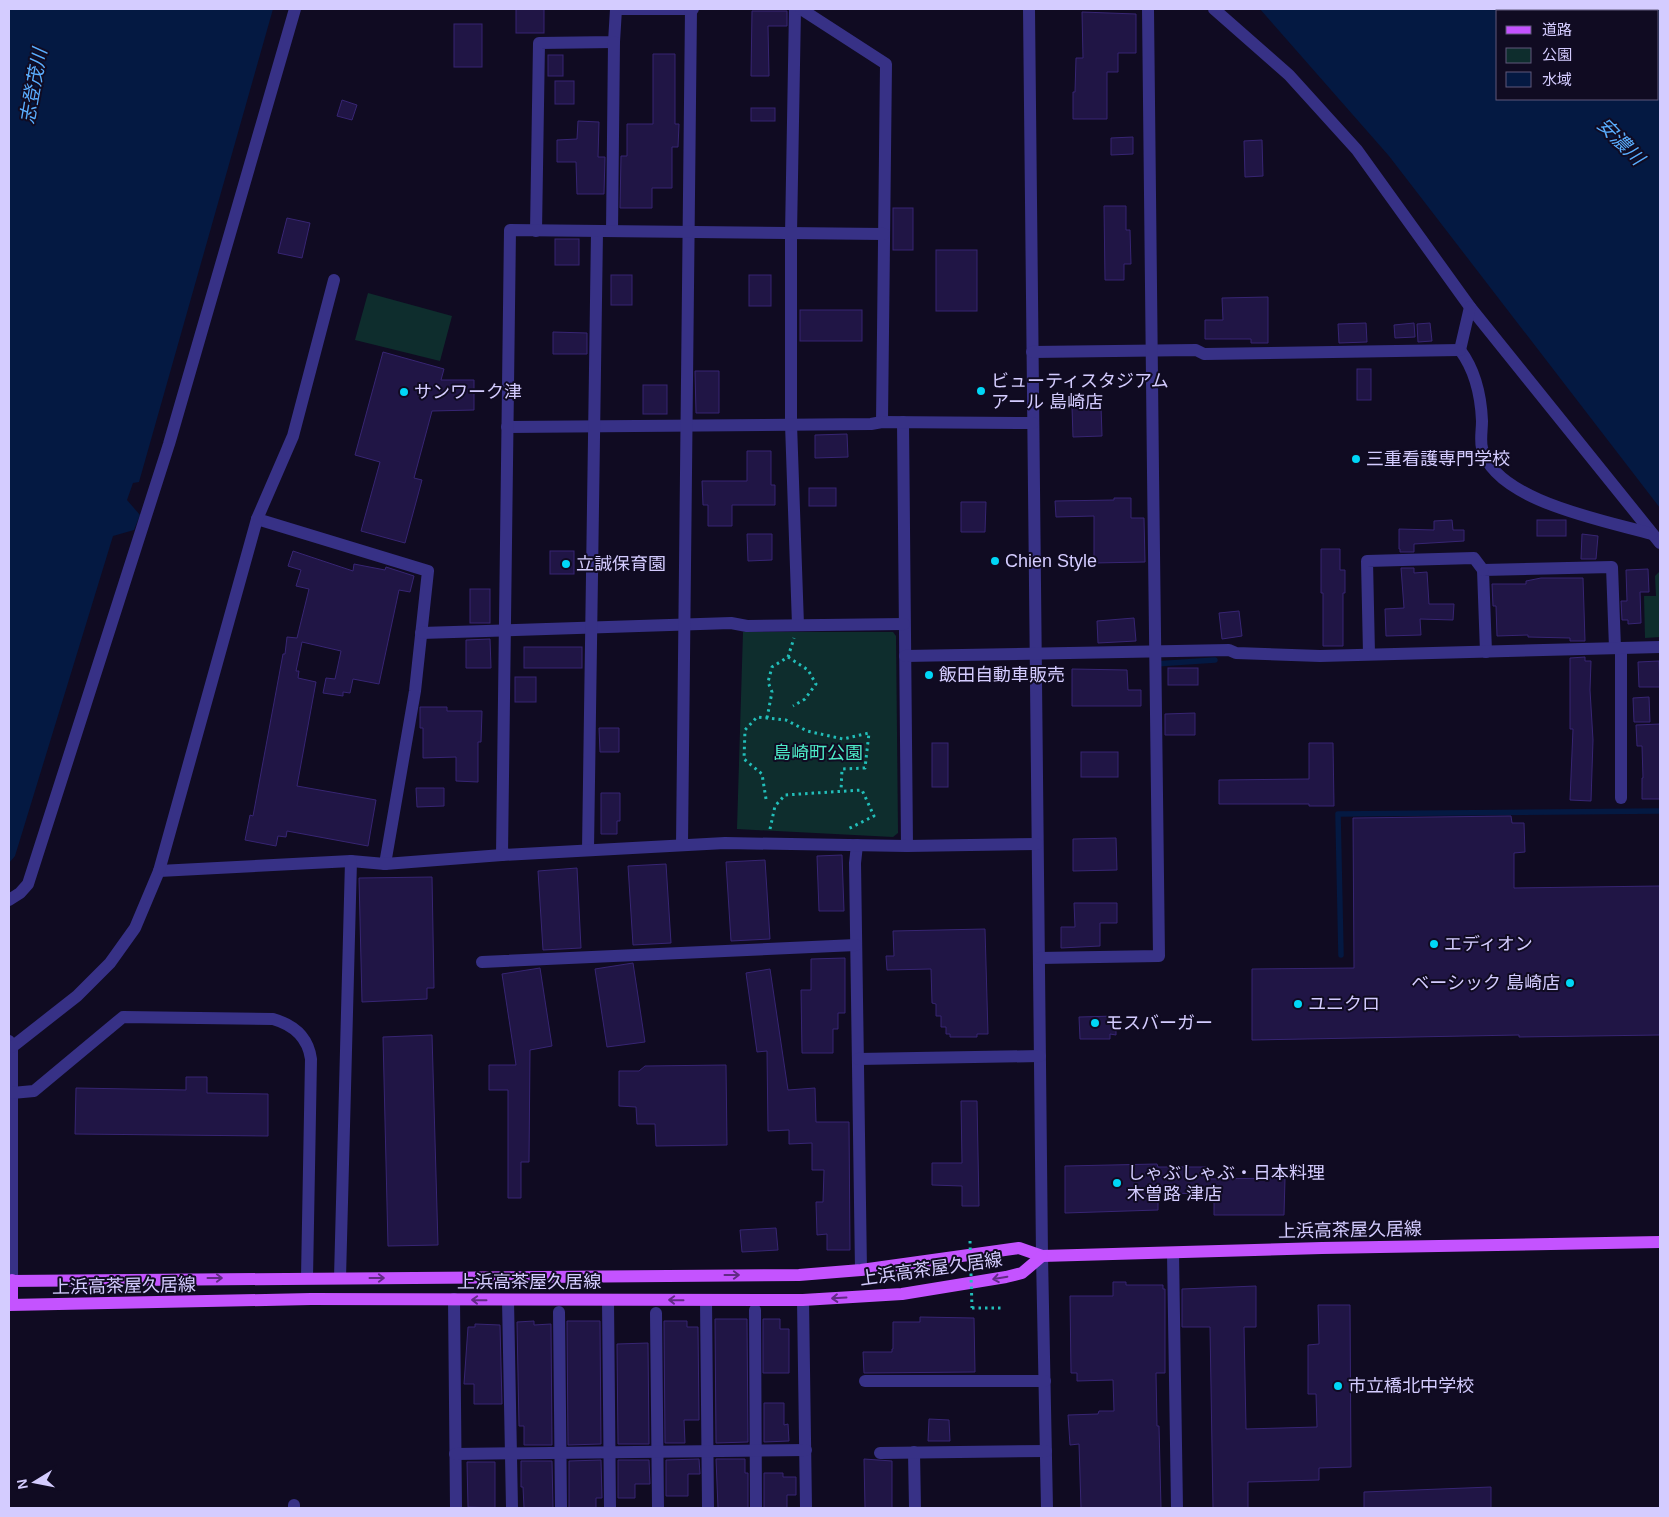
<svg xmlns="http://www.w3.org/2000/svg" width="1669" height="1517" font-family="Arial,'Noto Sans JP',sans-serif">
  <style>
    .green { fill: #0e2d2d }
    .water { fill: #041942; fill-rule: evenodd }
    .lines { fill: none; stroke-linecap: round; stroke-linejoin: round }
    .stream { stroke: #041942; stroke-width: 5.5 }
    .building { fill: #201545; stroke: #372573 }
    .path { stroke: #22beb9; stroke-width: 3; stroke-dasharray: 2.5 4; stroke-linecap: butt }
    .minor { stroke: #373186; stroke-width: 12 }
    .major { stroke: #c453ff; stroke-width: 12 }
    .path-bridge { stroke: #22beb9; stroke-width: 3; stroke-dasharray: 2.5 4; stroke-linecap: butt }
    .oneway { stroke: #612b85 }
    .poi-dot { fill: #00d7f7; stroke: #100b22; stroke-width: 2 }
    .labels { text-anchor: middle; stroke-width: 4; stroke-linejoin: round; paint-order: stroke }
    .poi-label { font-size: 18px; fill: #d4ccff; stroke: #100b22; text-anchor: start }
    .park-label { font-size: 18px; fill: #4debc8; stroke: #100b22 }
    .street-label { font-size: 18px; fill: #d4ccff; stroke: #100b22 }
    .water-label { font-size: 19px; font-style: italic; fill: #5aaeff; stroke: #100b22 }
  </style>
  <rect width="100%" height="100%" fill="#100b22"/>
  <!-- green -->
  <g class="green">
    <polygon points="368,293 452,316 440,361 355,340"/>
    <polygon points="1660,571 1660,637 1645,638 1644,596 1656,596 1655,576"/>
    <polygon points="743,632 893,632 896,636 898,833 893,837 737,829"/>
  </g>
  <!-- water -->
  <g class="water">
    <polygon points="9,9 273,9 139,482 133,483 127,500 140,515 134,530 113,536 15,856 9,863"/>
    <path d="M1260,9H1660V508L1389,156ZM1498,11H1658V99H1498Z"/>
  </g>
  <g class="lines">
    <!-- stream -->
    <g class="stream">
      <polyline points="1155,664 1215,660"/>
      <polyline points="1341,955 1338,814 1660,811"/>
    </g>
  </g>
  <!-- building -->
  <g class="building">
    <rect x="516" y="9" width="28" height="24"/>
    <polygon points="752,11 787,11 787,26 768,26 769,76 751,76"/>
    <polygon points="1082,12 1136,14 1136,53 1118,53 1118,72 1107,72 1107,119 1073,119 1073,92 1075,92 1076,58 1083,58"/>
    <rect x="454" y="24" width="28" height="43"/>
    <polygon points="653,54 675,54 675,124 679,124 678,147 672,147 672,188 652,188 652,208 620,208 621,156 627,156 627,124 653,124"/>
    <rect x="548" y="55" width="15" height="21"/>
    <rect x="555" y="81" width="19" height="23"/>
    <polygon points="342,100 357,105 352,120 337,116"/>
    <rect x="751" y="108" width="24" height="13"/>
    <polygon points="578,121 599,122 598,157 605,157 604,194 577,194 576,162 557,162 557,140 577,139"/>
    <polygon points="1133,137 1133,154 1111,155 1111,138"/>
    <polygon points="1262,140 1263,176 1245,177 1244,141"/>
    <polygon points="1104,206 1126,206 1126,230 1130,230 1131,264 1124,264 1124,280 1105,280"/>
    <rect x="893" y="208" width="20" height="42"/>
    <polygon points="287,218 310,223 302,258 278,253"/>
    <rect x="555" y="239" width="24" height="26"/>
    <rect x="936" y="250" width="41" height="61"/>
    <rect x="611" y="275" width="21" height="30"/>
    <rect x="749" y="275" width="22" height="31"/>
    <polygon points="1268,297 1268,343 1251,343 1251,339 1205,339 1205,320 1223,320 1222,298"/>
    <rect x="800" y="310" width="62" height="31"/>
    <polygon points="1366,323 1367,342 1339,343 1338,324"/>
    <polygon points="1414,323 1415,337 1395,338 1394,325"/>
    <polygon points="1430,323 1432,341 1418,342 1417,324"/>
    <polygon points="553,332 587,333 587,354 553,354"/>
    <polygon points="383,352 444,369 441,380 474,380 474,410 432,411 414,478 422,480 405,543 361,531 380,462 355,455"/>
    <rect x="1357" y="369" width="14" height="31"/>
    <polygon points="695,371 719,371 719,413 696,413"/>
    <rect x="643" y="385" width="24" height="29"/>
    <polygon points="1101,406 1102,436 1073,437 1072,407"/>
    <polygon points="847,434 848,457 815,458 815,435"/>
    <polygon points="747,451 771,451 771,485 775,485 775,505 732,505 732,526 708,526 708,505 703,505 702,481 747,481"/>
    <rect x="809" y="488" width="27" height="18"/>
    <polygon points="1114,498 1131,498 1131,518 1144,518 1145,562 1094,563 1094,516 1056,517 1055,501 1114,500"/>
    <polygon points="961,502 986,502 985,532 961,532"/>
    <polygon points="1452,520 1453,530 1464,530 1464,541 1414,544 1414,552 1400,552 1400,549 1399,549 1399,529 1434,530 1434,521"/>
    <rect x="1537" y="520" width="29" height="16"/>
    <polygon points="747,534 772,534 772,560 748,561"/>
    <polygon points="1582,534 1598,536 1596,559 1581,559"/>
    <polygon points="1321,549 1340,549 1340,570 1345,570 1345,593 1343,593 1343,646 1323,646 1323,593 1321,593"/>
    <polygon points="293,551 353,571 354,564 385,570 386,567 414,576 410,592 399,590 379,684 353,679 350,693 343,692 343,696 323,693 326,678 335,679 341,651 302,642 296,671 299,671 298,678 316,682 297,786 376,800 368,846 287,831 286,837 278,836 276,846 245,840 250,815 253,816 283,654 285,654 287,637 297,638 309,589 296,586 301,570 288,566"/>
    <rect x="550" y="551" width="24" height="23"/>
    <polygon points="1401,568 1414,568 1414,573 1427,572 1429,604 1454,604 1453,620 1420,619 1421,635 1386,636 1385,609 1404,608"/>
    <polygon points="1648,569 1649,592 1640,592 1641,623 1628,624 1628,620 1622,620 1621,601 1627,601 1626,570"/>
    <polygon points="1541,578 1583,578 1585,641 1570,641 1570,638 1528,637 1528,635 1497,636 1496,606 1493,606 1492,584 1526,584 1526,581"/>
    <rect x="470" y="589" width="20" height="34"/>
    <polygon points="1239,611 1242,636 1222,639 1219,613"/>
    <polygon points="1134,618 1136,641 1098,643 1097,621"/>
    <polygon points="490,639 491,668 466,668 466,640"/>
    <rect x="524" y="647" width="58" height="21"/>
    <polygon points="1585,657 1585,661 1591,661 1590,690 1593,740 1591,801 1570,800 1573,729 1570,729 1570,658"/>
    <polygon points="1659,661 1660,687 1639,687 1638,662"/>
    <rect x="1168" y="668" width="30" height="17"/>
    <polygon points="1072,669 1127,670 1128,690 1141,690 1141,706 1072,706"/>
    <rect x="515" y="677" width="21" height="25"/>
    <polygon points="1649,697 1650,722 1634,722 1633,698"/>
    <polygon points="420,707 447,707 447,711 482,711 481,742 478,742 478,782 456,781 456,757 423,758 423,728 420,728"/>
    <polygon points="1195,713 1195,735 1165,735 1165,714"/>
    <polygon points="1660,724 1660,799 1642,799 1642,778 1643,778 1642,746 1637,746 1636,725"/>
    <polygon points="599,728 619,728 619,752 600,752"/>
    <rect x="932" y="743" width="16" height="44"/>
    <polygon points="1309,743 1333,743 1334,806 1309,806 1309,804 1219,804 1219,780 1309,779"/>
    <rect x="1081" y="752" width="37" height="25"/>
    <polygon points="416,788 444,788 444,806 417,807"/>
    <polygon points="601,793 620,793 620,821 617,821 617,834 601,834"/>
    <polygon points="1511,816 1512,823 1524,823 1525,852 1514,853 1514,888 1660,886 1660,1035 1519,1037 1519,1035 1252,1040 1252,969 1354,968 1353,818"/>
    <polygon points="1116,838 1117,870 1073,871 1073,839"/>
    <polygon points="842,855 844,911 819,911 817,856"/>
    <polygon points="765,860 770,939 731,941 726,862"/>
    <polygon points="666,864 671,943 633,945 628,866"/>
    <polygon points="577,868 581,948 543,950 538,871"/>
    <polygon points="432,877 434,988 427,988 427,999 362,1002 359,878"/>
    <polygon points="1074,903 1117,903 1117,923 1100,923 1100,946 1061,948 1061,927 1075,927"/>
    <polygon points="985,929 988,1034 977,1034 977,1037 950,1037 950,1034 946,1034 946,1027 941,1027 941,1016 936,1016 936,1004 932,1003 931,969 887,970 886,956 894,956 893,931"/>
    <polygon points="845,958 845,1013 838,1013 838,1029 833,1029 833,1053 802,1053 801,990 811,990 811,959"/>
    <polygon points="633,963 645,1042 607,1047 595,969"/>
    <polygon points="540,968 552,1046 530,1050 529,1162 521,1162 521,1198 508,1198 508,1090 489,1090 489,1065 516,1065 502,974"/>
    <polygon points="770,969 788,1090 815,1088 816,1122 849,1122 850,1250 827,1250 827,1234 817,1235 816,1202 823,1202 824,1170 812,1170 812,1143 789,1144 789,1130 768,1131 767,1051 757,1052 746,973"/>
    <polygon points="1116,1016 1116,1035 1110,1034 1110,1039 1080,1039 1079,1017"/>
    <polygon points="432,1035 438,1245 388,1246 383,1037"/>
    <polygon points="726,1065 727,1145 656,1146 655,1124 637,1124 636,1107 619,1106 619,1071 639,1071 645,1066"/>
    <polygon points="186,1077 207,1077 207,1093 268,1094 268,1136 75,1134 76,1088 186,1090"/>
    <polygon points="961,1101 977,1101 979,1206 962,1206 962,1186 932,1185 932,1163 962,1163"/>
    <polygon points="1157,1164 1158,1167 1207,1167 1207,1179 1285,1178 1284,1215 1214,1215 1214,1193 1158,1194 1158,1210 1065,1213 1065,1166"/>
    <polygon points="776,1228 778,1250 742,1252 740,1230"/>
    <polygon points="1113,1282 1126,1282 1126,1285 1163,1285 1163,1289 1165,1289 1165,1373 1156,1373 1157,1426 1159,1426 1161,1508 1081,1508 1079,1444 1070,1445 1068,1415 1098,1414 1099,1411 1114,1411 1113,1380 1077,1381 1077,1373 1071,1373 1070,1296 1113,1296"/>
    <polygon points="1256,1286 1256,1327 1244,1327 1246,1429 1317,1427 1316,1394 1308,1394 1308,1345 1319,1344 1318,1305 1350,1305 1351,1467 1319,1468 1319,1480 1248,1482 1248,1508 1213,1508 1210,1327 1182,1327 1182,1289"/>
    <polygon points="920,1317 974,1318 975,1372 864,1373 863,1352 892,1352 892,1349 893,1349 893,1322 920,1322"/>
    <polygon points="715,1319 747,1319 748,1442 716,1443"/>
    <polygon points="763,1319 780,1319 780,1329 789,1329 789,1373 763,1373"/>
    <polygon points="534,1321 534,1325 551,1324 552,1445 524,1445 524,1426 519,1426 517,1322"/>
    <polygon points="567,1321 600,1321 601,1444 568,1445"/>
    <polygon points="664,1321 687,1321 687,1327 698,1327 699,1420 684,1420 685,1443 665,1443"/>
    <polygon points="475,1324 500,1325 502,1404 474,1404 474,1384 464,1384 468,1327 475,1327"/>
    <polygon points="648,1343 649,1444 618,1444 617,1344"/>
    <polygon points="764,1403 784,1403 784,1425 788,1424 789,1441 764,1442"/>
    <polygon points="929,1419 949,1420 950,1441 928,1441"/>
    <polygon points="699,1459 700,1474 688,1474 688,1496 666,1496 666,1460"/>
    <polygon points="716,1459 745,1459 745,1473 748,1473 748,1508 718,1508"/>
    <polygon points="864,1459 892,1461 892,1508 865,1508"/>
    <polygon points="601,1460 602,1498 596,1498 596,1508 569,1508 569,1461"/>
    <polygon points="618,1460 649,1460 650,1484 635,1484 635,1498 618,1498"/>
    <polygon points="521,1461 552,1461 553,1508 524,1508 523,1487 521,1487"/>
    <polygon points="467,1462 495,1462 495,1508 468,1507"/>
    <polygon points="764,1473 783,1473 783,1477 796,1477 796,1495 787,1495 787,1508 764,1508"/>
    <polygon points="1491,1487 1491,1508 1364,1508 1364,1492"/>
  </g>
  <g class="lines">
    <!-- path -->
    <g class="path">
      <polyline points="788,657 808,670 816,684 805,699 793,706"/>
      <polyline points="767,718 772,692 768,682 772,667 788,657 794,638"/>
      <polyline points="766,799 762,774 744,759 745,730 757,717 786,720 807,731 843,739 869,733 865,768 842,769 841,791"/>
      <polyline points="770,829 775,806 785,795 862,790 874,816 848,829"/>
      <polyline points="972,1308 1004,1308"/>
    </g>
    <!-- minor -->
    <g class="minor">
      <polyline points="795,9 791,234 791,424 798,625"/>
      <polyline points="801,9 886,64 882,422"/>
      <polyline points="1029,9 1042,1256 1047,1508"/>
      <polyline points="1214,9 1289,75 1357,150 1470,307 1660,543"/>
      <polyline points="536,231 539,43 614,42 616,9 693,9"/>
      <polyline points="612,231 614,42"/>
      <path d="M1460,350C1475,370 1481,397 1482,421C1482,430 1480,440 1482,448C1494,501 1607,521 1652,534"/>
      <polyline points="1460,350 1470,307"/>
      <polyline points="1032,352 1196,350 1204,354 1460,350"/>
      <polyline points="903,422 907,846"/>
      <polyline points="507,427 871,424 882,422 1033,423"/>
      <polyline points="257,519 428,571 415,691 385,864"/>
      <polyline points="421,633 731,623 747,626 904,624"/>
      <polyline points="1621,648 1621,798"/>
      <polyline points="1486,652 1483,570 1612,567 1615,648"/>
      <polyline points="1369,654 1367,561 1474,558 1483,570"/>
      <polyline points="905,656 1229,650 1236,653 1320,656 1660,647"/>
      <polyline points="682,845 691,9"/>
      <polyline points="857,845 855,863 861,1270"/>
      <polyline points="588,850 597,232"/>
      <polyline points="502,855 510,230 884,234"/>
      <polyline points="159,871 351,861 385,864 502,855 725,843 907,846 1037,844"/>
      <polyline points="9,900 20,893 28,884 169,444 295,9"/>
      <path d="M1039,958L1159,956C1154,640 1152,325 1148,9"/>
      <polyline points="482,962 856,945"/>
      <polyline points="9,1041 12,1047 12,1280"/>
      <polyline points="12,1047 77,996 110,963 135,928 159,871 257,519 293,436 334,280"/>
      <polyline points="858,1059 1040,1056"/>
      <path d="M12,1093L34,1091L123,1017L273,1019C294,1025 308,1037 311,1059L307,1278"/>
      <polyline points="1173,1253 1177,1508"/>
      <polyline points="340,1278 351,861"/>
      <polyline points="454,1299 456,1508"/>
      <polyline points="508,1300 512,1508"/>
      <polyline points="608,1300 610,1508"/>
      <polyline points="706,1300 708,1508"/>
      <polyline points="803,1300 806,1508"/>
      <polyline points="755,1310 756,1508"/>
      <polyline points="559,1312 561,1508"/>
      <polyline points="656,1313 658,1508"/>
      <polyline points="865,1381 1045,1381"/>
      <polyline points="914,1452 915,1508"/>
      <polyline points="880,1453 1046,1451"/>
      <polyline points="455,1454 806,1450"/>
      <polyline points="294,1508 294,1505"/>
    </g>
    <!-- major -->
    <g class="major">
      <polyline points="12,1280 12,1304"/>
      <polyline points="9,1281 799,1275 861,1270 1019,1248 1042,1256 1322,1248 1660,1242"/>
      <polyline points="9,1305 311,1299 803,1300 902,1294 1006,1277 1022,1273 1042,1256"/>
    </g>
    <!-- path-bridge -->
    <polyline class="path-bridge" points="970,1241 972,1308"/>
  </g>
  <!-- one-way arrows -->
  <defs><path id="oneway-shaft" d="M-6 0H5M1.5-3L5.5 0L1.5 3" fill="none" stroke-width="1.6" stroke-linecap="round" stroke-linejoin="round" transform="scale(1.25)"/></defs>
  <g class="oneway">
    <use href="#oneway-shaft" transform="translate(732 1275)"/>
    <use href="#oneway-shaft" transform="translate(215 1278)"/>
    <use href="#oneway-shaft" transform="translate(377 1278)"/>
    <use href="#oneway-shaft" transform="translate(1000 1278) rotate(170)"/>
    <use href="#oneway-shaft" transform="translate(839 1298) rotate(177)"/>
    <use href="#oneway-shaft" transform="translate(479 1300) rotate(-179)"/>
    <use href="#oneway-shaft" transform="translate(676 1300) rotate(-179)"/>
  </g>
  <!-- markers -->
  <g class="poi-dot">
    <circle cx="981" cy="391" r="5"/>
    <circle cx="404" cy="392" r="5"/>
    <circle cx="1356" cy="459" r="5"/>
    <circle cx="995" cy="561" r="5"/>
    <circle cx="566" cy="564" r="5"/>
    <circle cx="929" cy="675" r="5"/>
    <circle cx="1434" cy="944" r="5"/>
    <circle cx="1570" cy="983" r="5"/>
    <circle cx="1298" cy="1004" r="5"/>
    <circle cx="1095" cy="1023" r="5"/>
    <circle cx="1117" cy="1183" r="5"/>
    <circle cx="1338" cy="1386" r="5"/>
  </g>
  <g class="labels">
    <!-- poi labels -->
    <g class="poi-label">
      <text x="991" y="387">ビューティスタジアム<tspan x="991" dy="21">アール 島崎店</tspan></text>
      <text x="414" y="398">サンワーク津</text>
      <text x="1366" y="465">三重看護専門学校</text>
      <text x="1005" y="567">Chien Style</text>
      <text x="576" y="570">立誠保育園</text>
      <text x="939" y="681">飯田自動車販売</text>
      <text x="1444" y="950">エディオン</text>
      <text x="1560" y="989" text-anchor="end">ベーシック 島崎店</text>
      <text x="1308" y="1010">ユニクロ</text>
      <text x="1105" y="1029">モスバーガー</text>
      <text x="1127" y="1179">しゃぶしゃぶ・日本料理<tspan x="1127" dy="21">木曽路 津店</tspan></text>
      <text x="1348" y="1392">市立橋北中学校</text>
    </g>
    <!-- park labels -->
    <g class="park-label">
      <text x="818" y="759">島崎町公園</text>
    </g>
    <!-- street labels -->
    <g class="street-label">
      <text transform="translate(1350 1230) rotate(-1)" y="6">上浜高茶屋久居線</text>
      <text transform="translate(931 1269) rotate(-8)" y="6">上浜高茶屋久居線</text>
      <text x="529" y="1288">上浜高茶屋久居線</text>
      <text transform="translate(124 1286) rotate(-1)" y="6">上浜高茶屋久居線</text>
    </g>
    <!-- water labels -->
    <g class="water-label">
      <text transform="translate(33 86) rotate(-80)" y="7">志登茂川</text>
      <text transform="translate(1621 141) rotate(45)" y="7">安濃川</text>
    </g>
  </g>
  <!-- border -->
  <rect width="1669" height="1517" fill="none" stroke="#d4ccff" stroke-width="20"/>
  <!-- legend -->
  <rect x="1496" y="10" width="162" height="90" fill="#100b22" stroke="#5e587a"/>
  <rect x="1506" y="26" width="25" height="8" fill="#c453ff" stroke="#5e587a"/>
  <text x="1542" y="35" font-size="15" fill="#d4ccff">道路</text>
  <rect x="1506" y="48" width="25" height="15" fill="#0e2d2d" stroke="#5e587a"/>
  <text x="1542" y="60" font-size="15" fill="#d4ccff">公園</text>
  <rect x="1506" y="72" width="25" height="15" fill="#041942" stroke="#5e587a"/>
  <text x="1542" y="85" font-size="15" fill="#d4ccff">水域</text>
  <!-- north arrow -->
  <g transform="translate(35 1482) rotate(260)" stroke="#100b22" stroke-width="4" paint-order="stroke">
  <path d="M0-4L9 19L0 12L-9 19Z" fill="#d4ccff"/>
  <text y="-8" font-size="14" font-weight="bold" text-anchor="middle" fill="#d4ccff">N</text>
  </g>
</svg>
